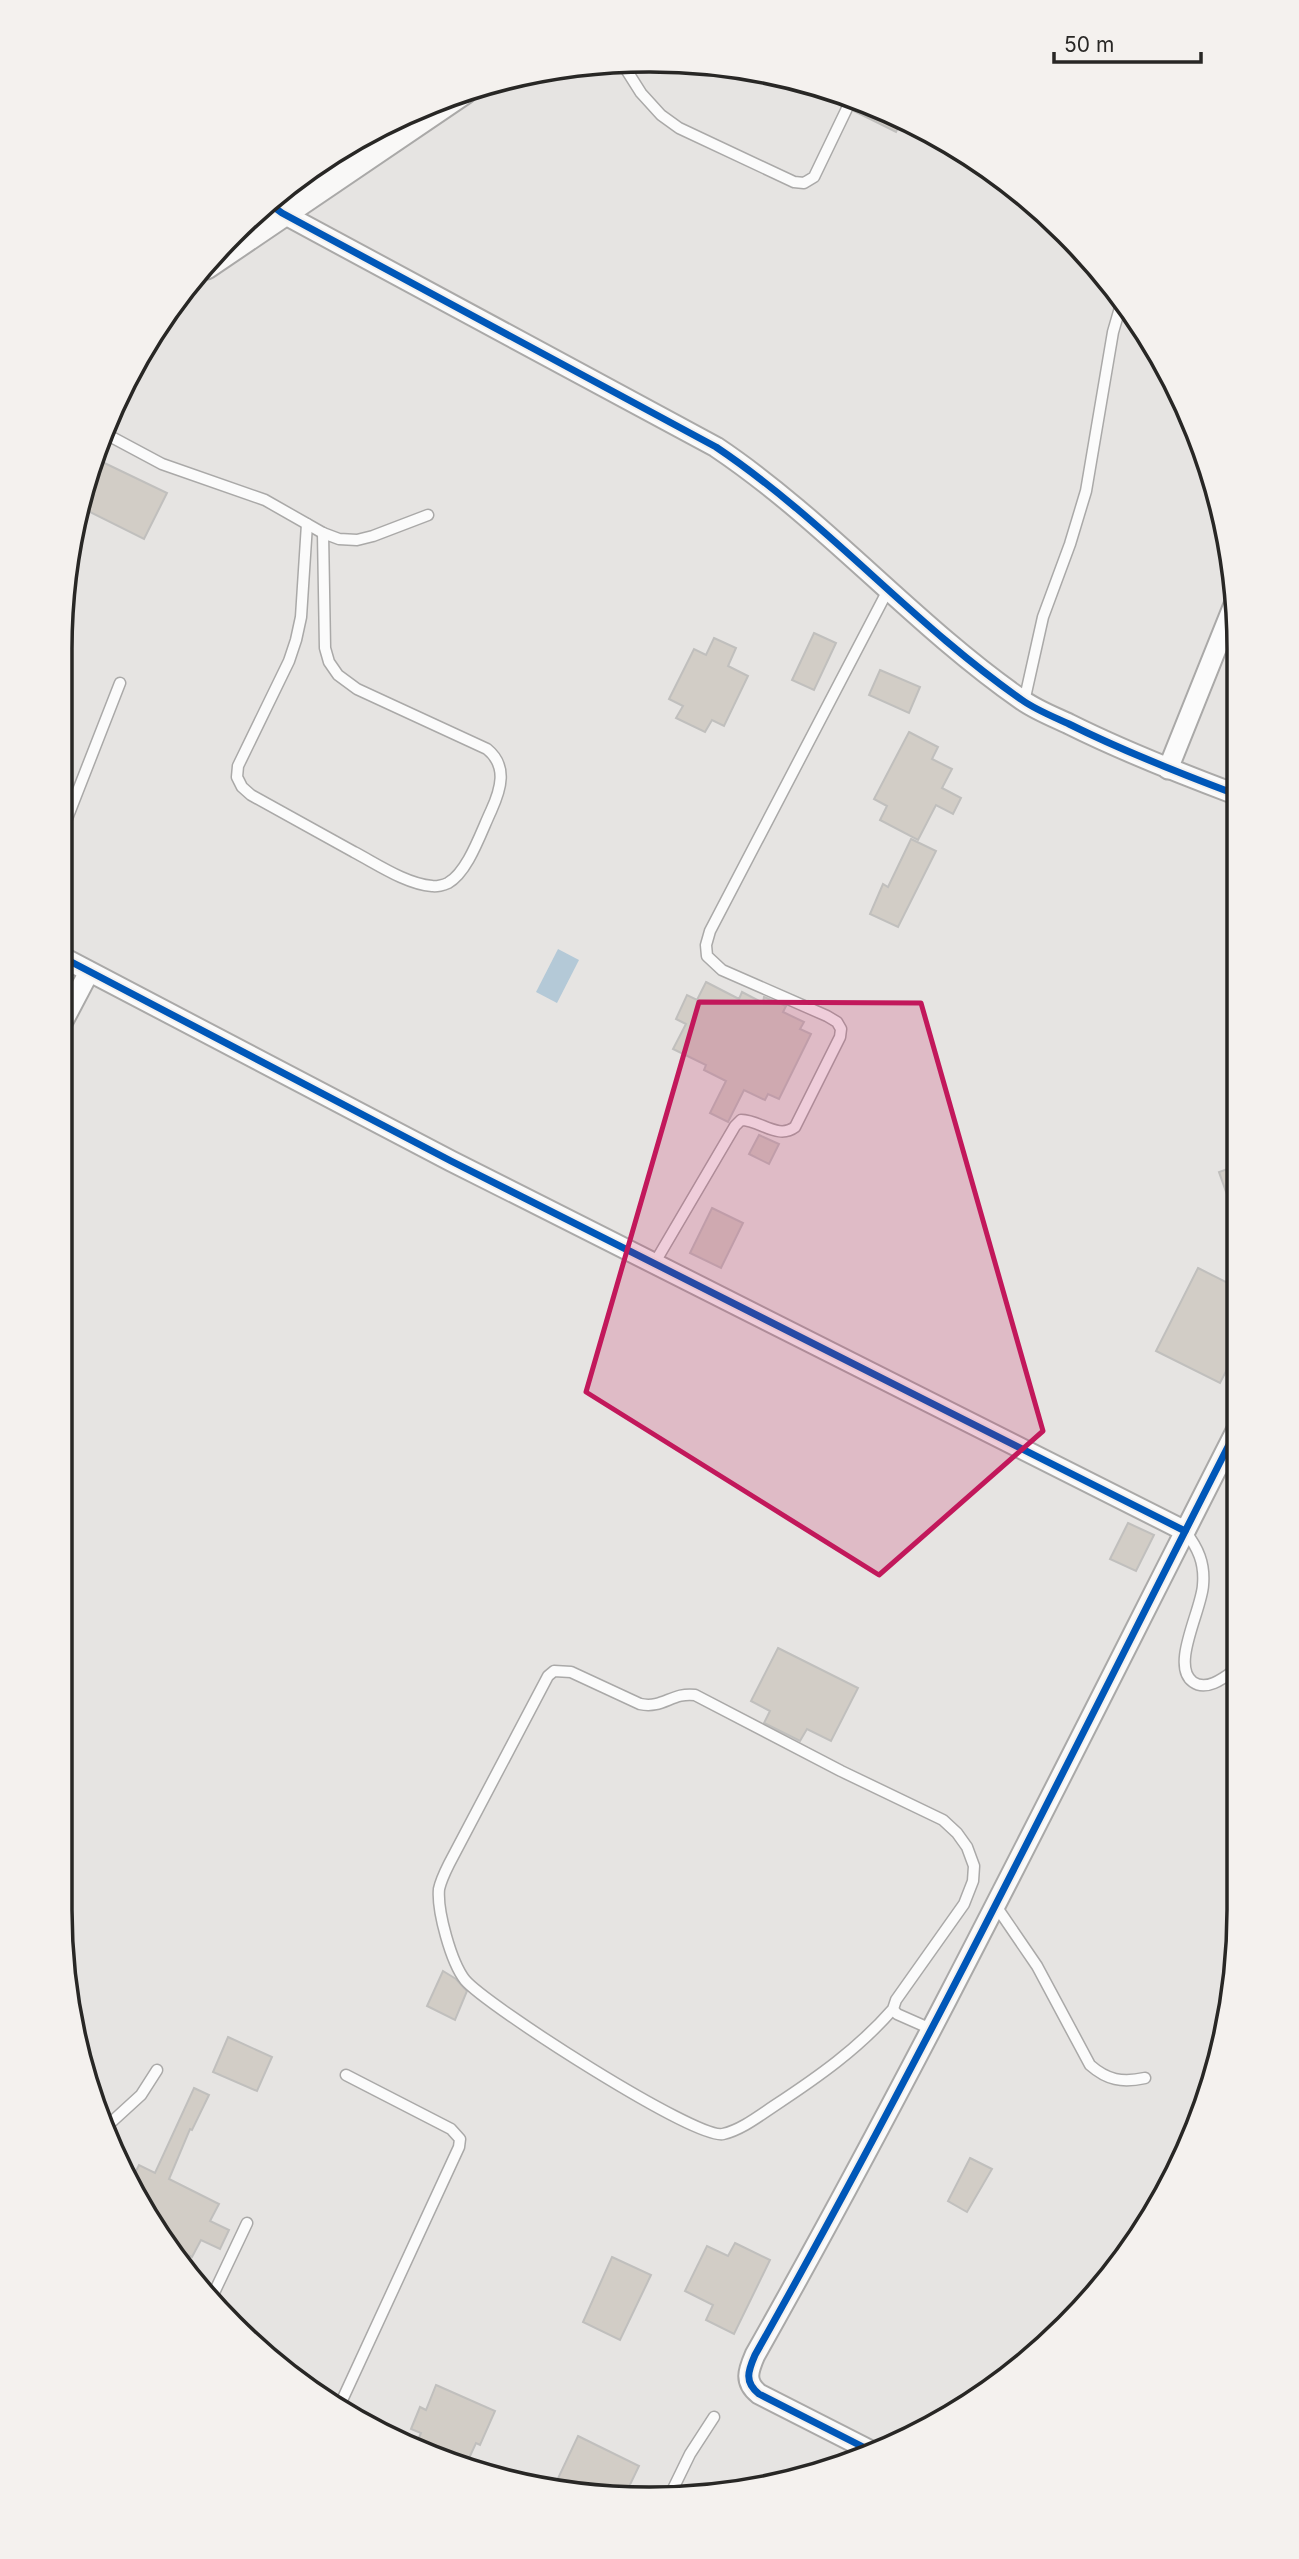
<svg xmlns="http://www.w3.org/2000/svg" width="1299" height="2559" font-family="Inter,sans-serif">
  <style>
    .water { fill: #b4c9d7 }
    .building { fill: #d2cdc6; stroke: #c0bfbd; stroke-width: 2 }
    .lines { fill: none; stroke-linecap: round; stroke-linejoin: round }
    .service-casing { stroke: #aaa9a8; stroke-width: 13 }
    .minor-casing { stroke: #aaa9a8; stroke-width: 23 }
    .secondary-casing { stroke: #aaa9a8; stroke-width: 32 }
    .service { stroke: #fbfbfb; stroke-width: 10 }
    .minor { stroke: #fbfbfb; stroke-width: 19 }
    .secondary { stroke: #f9f8f7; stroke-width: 28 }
    .cycleway-casing { stroke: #f4f1ee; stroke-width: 11 }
    .cycleway { stroke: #0057b8; stroke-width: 7 }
    .marked { fill: #c2185b; fill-opacity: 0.2; stroke: #c2185b; stroke-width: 5; stroke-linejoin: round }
    .rim { fill: none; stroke: #282725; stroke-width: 3.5 }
  </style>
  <rect width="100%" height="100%" fill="#e6e4e2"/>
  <!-- water -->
  <polygon class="water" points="558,949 579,960 557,1003 536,992"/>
  <!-- building -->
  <g class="building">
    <polygon points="859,101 903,118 896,132 854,111"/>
    <polygon points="94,458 167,493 144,539 78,506"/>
    <polygon points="814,633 836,643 814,690 792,680"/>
    <polygon points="714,638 736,648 728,666 748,676 724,726 712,720 705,732 676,718 683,706 669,699 694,649 706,655"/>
    <polygon points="880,670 920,687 909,713 869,695"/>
    <polygon points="909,732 938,747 932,759 952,769 942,788 961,798 953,814 936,805 918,840 880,820 887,806 874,799"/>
    <polygon points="911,839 936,851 898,927 870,914 883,884 888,887"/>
    <polygon points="706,982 739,999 742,992 763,1003 764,997 786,1006 783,1012 804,1022 800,1029 811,1034 779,1099 768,1094 765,1100 744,1090 728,1122 710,1113 726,1081 704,1070 706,1065 673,1049 686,1024 676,1019 687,995 697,1000"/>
    <polygon points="759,1135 779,1144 769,1164 749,1154"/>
    <polygon points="1236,1166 1236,1213 1234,1214 1219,1172"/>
    <polygon points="712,1208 743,1223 721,1268 690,1253"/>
    <polygon points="1198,1268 1236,1287 1237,1350 1220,1383 1156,1351"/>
    <polygon points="1128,1523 1154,1535 1136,1571 1110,1559"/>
    <polygon points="778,1648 858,1688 831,1741 807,1729 800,1741 764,1723 770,1711 751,1701"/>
    <polygon points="443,1971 456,1979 467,1991 455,2020 427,2006"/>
    <polygon points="228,2037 272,2057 257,2091 213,2072"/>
    <polygon points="194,2088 209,2095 192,2130 190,2129 169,2179 219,2204 210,2221 229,2230 220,2249 201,2240 192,2257 169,2245 133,2177 139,2165 155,2173"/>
    <polygon points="970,2158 992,2169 967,2212 948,2201"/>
    <polygon points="735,2243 770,2260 734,2334 706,2320 713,2305 685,2291 707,2246 728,2256"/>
    <polygon points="612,2257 651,2275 620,2340 583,2322"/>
    <polygon points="436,2385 495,2411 480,2445 476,2443 465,2467 414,2449 421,2433 411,2429 420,2407 426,2410"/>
    <polygon points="578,2436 639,2466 627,2491 553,2489"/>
  </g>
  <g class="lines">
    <defs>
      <g id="service">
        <polyline points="622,63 641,93 661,115 679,128 794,182 804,183 814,177 852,98"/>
        <polyline points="104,433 162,464 265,500 323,533 339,539 357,540 373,536 428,515"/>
        <path d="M307,524L301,617L296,640L289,661L238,766L237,777L242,787L251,795C286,814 320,833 354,852C377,864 406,884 432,886C436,887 444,885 448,883C468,872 481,832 491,811C501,789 508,766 487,749L357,689L338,675L329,662L325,648L323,533"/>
        <polyline points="1024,702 1043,617 1070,544 1086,491 1113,332 1122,301"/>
        <polyline points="61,834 120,683"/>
        <path d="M654,1264L735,1126L741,1120C760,1120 778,1140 795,1127L840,1037L841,1029L837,1022L827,1016L722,970L707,956L706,945L710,931L888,590"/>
        <path d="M1185,1531C1198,1548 1205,1563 1203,1585C1202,1609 1170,1666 1193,1682C1207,1692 1225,1677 1236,1669"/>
        <path d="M996,1906L1037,1966L1090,2065C1107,2080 1122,2083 1145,2078"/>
        <path d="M893,2009C858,2049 818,2077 774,2106C759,2116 741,2130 723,2134C696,2140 487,2006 465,1980C451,1962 437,1911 439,1889C441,1880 445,1872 449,1864L548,1676L554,1671L571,1672L640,1704C663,1709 672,1692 695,1695L841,1771L943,1820L957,1833L967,1847L974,1866L973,1881L964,1904L896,2000L893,2009L897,2014L931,2029"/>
        <polyline points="106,2127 141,2095 157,2070"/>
        <polyline points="212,2297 247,2223"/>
        <polyline points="338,2409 459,2147 460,2139 451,2129 346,2075"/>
        <polyline points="671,2493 690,2454 714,2417"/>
      </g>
      <g id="minor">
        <path d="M267,202L282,213L716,447C825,520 914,625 1022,700C1036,710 1054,717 1069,724C1123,751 1179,773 1235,794"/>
        <polyline points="1168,769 1235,602"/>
        <polyline points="60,956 451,1161 1185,1531"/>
        <polyline points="60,1027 89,972"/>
        <path d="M871,2451L759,2394C744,2382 748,2371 755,2355C926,2052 1079,1739 1237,1429"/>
      </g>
      <polyline id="secondary" points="205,265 463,90"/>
    </defs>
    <!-- service casing -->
    <use href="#service" class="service-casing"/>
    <!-- minor casing -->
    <use href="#minor" class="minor-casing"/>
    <!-- secondary casing -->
    <use href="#secondary" class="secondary-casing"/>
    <!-- service -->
    <use href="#service" class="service"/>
    <!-- minor -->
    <use href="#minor" class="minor"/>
    <!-- secondary -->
    <use href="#secondary" class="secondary"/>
    <defs>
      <g id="cycleway">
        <path d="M267,202L282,213L716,447C825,520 914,625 1022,700C1036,710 1054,717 1069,724C1123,751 1179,773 1235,794"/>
        <polyline points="60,956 451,1161 1185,1531"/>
        <path d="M871,2451L759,2394C744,2382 748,2371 755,2355C926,2052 1079,1739 1237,1429"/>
      </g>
    </defs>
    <!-- cycleway casing -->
    <use href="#cycleway" class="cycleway-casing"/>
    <!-- cycleway -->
    <use href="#cycleway" class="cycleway"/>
  </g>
  <!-- marked area -->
  <path class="marked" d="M699,1002L921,1003L1043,1431L879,1575L586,1392Z"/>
  <!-- crop -->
  <path d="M0 0H1299V2559H0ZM649 72H650A577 577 0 0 1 1227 649V1910A577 577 0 0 1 650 2487H649A577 577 0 0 1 72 1910V649A577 577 0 0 1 649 72Z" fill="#f4f1ee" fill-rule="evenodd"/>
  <path class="rim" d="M649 72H650A577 577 0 0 1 1227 649V1910A577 577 0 0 1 650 2487H649A577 577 0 0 1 72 1910V649A577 577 0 0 1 649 72Z"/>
  <!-- scale -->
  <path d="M1054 52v10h147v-10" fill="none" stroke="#282725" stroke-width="3.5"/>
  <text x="1064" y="52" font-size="21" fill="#282725" stroke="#f4f1ee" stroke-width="5" paint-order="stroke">50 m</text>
</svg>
